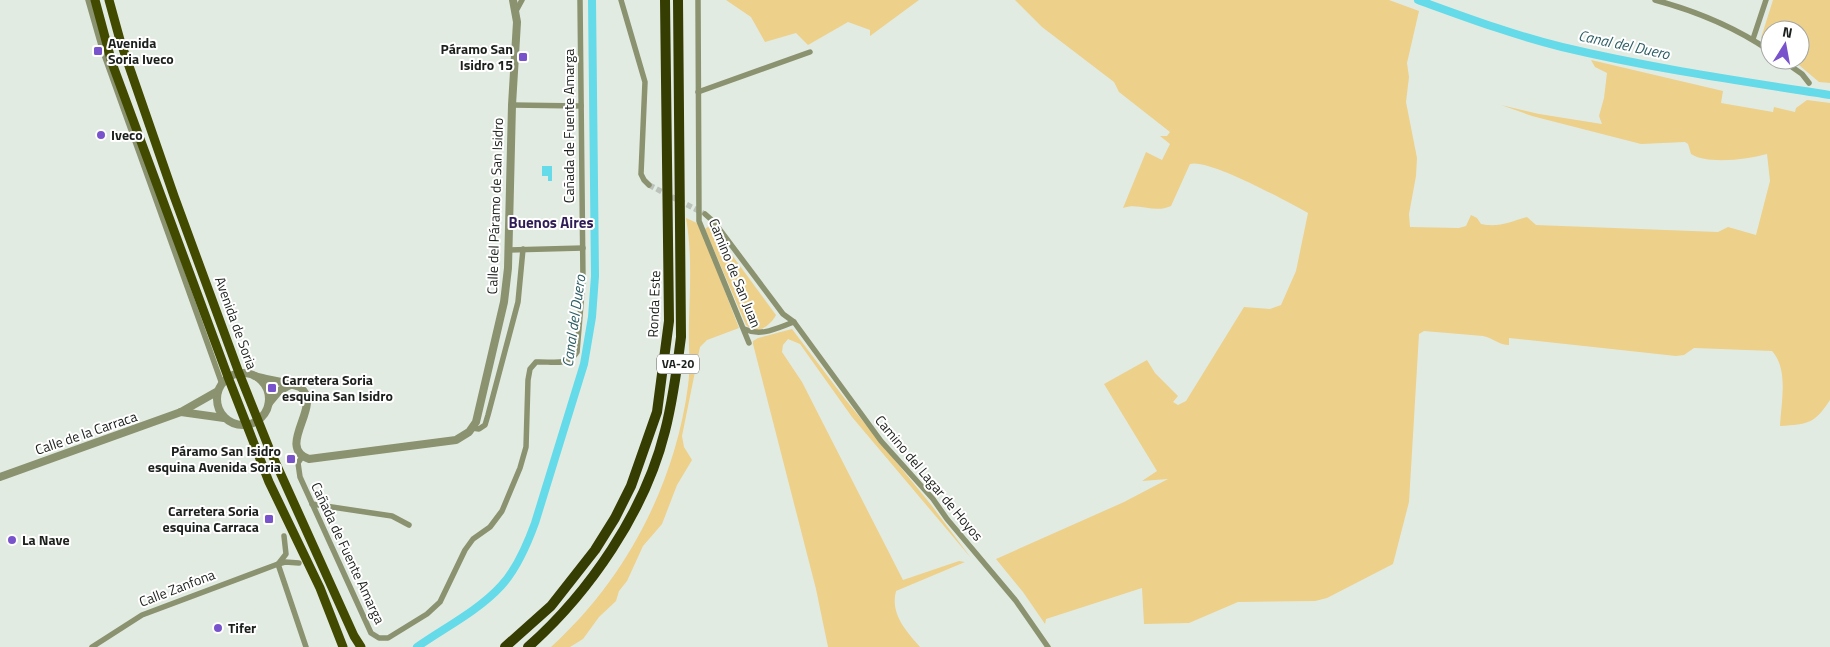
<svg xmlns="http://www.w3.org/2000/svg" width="1830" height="647" font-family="'Titillium Web',sans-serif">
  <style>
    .green { fill: #edd08a }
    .water { fill: #65dae8 }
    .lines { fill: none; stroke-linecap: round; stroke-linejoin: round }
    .canal { stroke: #65dae8; stroke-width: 8 }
    .minor-tunnel { stroke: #bac2ba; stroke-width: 5.5; stroke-dasharray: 5.5 3; stroke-linecap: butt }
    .minor { stroke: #8b9270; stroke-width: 5.5 }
    .tertiary { stroke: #8b9270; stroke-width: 8 }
    .primary { stroke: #424a00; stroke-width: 9 }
    .trunk { stroke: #363d02; stroke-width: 10 }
    .poi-dot { fill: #7953cc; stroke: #fff; stroke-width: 2 }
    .labels { text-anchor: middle; stroke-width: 4; stroke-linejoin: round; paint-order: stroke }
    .shield { fill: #fff; stroke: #606360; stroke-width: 1 }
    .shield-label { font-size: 12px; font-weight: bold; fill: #1c201c }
    .poi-label { font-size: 14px; font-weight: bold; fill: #1c201c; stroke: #fff; text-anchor: start }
    .street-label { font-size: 14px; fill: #1c201c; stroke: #fff }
    .water-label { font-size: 15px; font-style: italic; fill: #2c5e64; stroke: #fff }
    .neighbourhood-label { font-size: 15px; font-weight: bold; fill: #2f1c56; stroke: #fff }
  </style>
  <rect width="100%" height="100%" fill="#e2ebe2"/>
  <!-- green -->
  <g class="green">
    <polygon points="726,0 919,0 870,36 870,30 848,22 808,45 796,33 765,42 751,17"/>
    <path d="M1015,0H1389L1419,11L1407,63L1409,77L1406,102L1417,158L1416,176L1409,214L1410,227L1459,228L1466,226L1471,215L1477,218L1481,224C1499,228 1512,221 1527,217L1536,225L1718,232L1728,227L1756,235L1770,181L1767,154C1749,159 1708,165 1691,154L1688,144L1685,142L1641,144L1532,116L1501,105L1539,114L1602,124L1599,116L1604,98L1607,73L1595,67L1591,60L1723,91L1721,103L1773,112L1774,107L1795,112L1796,108L1807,100L1830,103V400C1814,424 1809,424 1780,426C1781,402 1789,370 1772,351L1694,348L1684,355L1676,356L1509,338V345C1499,345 1493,338 1483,336L1424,331L1419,334L1409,502L1393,564L1327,598L1315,601L1238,602L1189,623L1144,624L1142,588L1046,619L1045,624L1023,592L996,559L1124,502L1168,479L1142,481L1157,471L1104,384L1147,360L1155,373L1178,396L1173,402L1178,405L1186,401L1244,307L1270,309L1281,305L1296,271L1308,213C1288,202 1208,158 1190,164L1171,206C1154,214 1139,202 1123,208L1146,152L1162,160L1170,144L1160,136H1167L1170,132L1119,92L1114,82L1042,27Z"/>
    <polygon points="1773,0 1830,0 1830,83 1819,82 1793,60 1800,60 1800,30 1770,30 1770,44 1761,38"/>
    <path d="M686,218L699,224L739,328L707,340L700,347L682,436L684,447L692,460L677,485L662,524L643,546L627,581L619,591L616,601L599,617L583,639L570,647H551C625,580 675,485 688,386C691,365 688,342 689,321C690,287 692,252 686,218Z"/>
    <path d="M710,225L776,315C770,326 757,336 746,325L705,229Z"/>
    <path d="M792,329L845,399L932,506L971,558L852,417L800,344L788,339L783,345L782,352L802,382L903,580L959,561L965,562L896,591C890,614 906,631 920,647H828L816,589L753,344V341L758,338Z"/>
  </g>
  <!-- water -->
  <polygon class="water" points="542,166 552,166 552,181 548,181 548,176 542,176"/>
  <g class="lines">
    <!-- canal -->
    <g class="canal">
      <path d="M1418,0C1465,17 1513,35 1562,47C1650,68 1740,81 1830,95"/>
      <path d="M417,647C444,628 478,611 501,586C517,569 527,545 535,523L584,364L592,317L595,276L592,0"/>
    </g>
    <!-- minor-tunnel -->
    <polyline class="minor-tunnel" points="649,185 703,213"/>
    <!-- minor -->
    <g class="minor">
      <polyline points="88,0 102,49 222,384"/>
      <polyline points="621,0 645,82 641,174 644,180 649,185"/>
      <polyline points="698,0 699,221 749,343"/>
      <path d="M1655,0C1696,11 1735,27 1770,51"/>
      <polyline points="516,11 522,0"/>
      <polyline points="1753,39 1766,0"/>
      <polyline points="1782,60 1802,74 1809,83"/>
      <polyline points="698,92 810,52"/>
      <polyline points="512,105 581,106"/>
      <polyline points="705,214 714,222 783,314 794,322 881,441 933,499 947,519 1016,601 1048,647"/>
      <polyline points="509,250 583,248"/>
      <path d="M744,329C762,337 777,328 794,322"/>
      <polyline points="472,428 479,429 485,425 488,415 518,302 523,249"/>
      <path d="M302,457L298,463L300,477L371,633L379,638H388L427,614L440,602L465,550L473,539L490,527L502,511L520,468L526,447L528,380L530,369L536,362C551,361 568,367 577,352L583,280L580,0"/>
      <polyline points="312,504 392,516 409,525"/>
      <polyline points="279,563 286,554 284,536"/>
      <polyline points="278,564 306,647"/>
      <polyline points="92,647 142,615 278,564 285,562 299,563"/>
    </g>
    <!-- tertiary -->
    <g class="tertiary">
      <circle cx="243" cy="399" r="26"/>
      <path d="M255,376C264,379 296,384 301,388C323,406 275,447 309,459L456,440L469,432L476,422L504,302L508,268L512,105L517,22L513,0"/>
      <polyline points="269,403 279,391 290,385"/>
      <polyline points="181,412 224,418"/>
      <polyline points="0,477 181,412 218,391"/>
    </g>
    <!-- primary -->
    <g class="primary">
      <polyline points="95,0 112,63 228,377 269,482 320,588 343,647"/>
      <polyline points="109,0 120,40 174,196 239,373 269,448 354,636 361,647"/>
    </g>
    <!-- trunk -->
    <g class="trunk">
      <polyline points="505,647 551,606 595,550 615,518 631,486 657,412 669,321 665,0"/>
      <path d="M528,647C589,593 645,512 665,431C673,400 677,369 681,337L678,0"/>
    </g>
  </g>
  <!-- markers -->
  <g class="poi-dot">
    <rect x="93" y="46" width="10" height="10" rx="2.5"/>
    <rect x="518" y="52" width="10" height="10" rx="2.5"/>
    <circle cx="101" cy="135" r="5"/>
    <rect x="267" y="383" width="10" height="10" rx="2.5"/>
    <rect x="286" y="454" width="10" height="10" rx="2.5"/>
    <rect x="264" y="514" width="10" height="10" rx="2.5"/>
    <circle cx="12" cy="540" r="5"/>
    <circle cx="218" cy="628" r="5"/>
  </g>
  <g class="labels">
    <!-- shield labels -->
    <rect class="shield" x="657" y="354.5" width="42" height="19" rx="4"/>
    <g class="shield-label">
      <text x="678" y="368">VA-20</text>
    </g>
    <!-- poi labels -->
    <g class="poi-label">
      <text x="108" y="48">Avenida<tspan x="108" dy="16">Soria Iveco</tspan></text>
      <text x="513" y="54" text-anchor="end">Páramo San<tspan x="513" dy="16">Isidro 15</tspan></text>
      <text x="111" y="140">Iveco</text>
      <text x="282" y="385">Carretera Soria<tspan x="282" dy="16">esquina San Isidro</tspan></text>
      <text x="281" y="456" text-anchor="end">Páramo San Isidro<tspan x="281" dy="16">esquina Avenida Soria</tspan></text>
      <text x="259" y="516" text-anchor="end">Carretera Soria<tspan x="259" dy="16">esquina Carraca</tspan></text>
      <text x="22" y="545">La Nave</text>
      <text x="228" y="633">Tifer</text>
    </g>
    <!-- street labels -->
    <g class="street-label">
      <text transform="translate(569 126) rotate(-90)" y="5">Cañada de Fuente Amarga</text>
      <text transform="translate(495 206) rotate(-88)" y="5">Calle del Páramo de San Isidro</text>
      <text transform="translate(735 273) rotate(68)" y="5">Camino de San Juan</text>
      <text transform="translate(654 304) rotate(-88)" y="5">Ronda Este</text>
      <text transform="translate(236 323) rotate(70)" y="5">Avenida de Soria</text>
      <text transform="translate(86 433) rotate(-19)" y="5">Calle de la Carraca</text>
      <text transform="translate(929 478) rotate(50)" y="5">Camino del Lagar de Hoyos</text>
      <text transform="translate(348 553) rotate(65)" y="5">Cañada de Fuente Amarga</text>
      <text transform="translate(177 588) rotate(-21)" y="5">Calle Zanfona</text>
    </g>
    <!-- water labels -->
    <g class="water-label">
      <text transform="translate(1624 45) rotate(12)" y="5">Canal del Duero</text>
      <text transform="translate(574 321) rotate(-82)" y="5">Canal del Duero</text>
    </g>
    <!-- neighbourhood labels -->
    <g class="neighbourhood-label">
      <text x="551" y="228">Buenos Aires</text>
    </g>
  </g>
  <!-- north arrow -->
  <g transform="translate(1785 45) rotate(11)"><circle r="24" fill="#ffffff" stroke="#a4a6a4"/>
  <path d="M0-4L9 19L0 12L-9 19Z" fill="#7953cc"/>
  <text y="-8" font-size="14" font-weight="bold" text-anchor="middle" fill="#1c201c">N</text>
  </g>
</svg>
